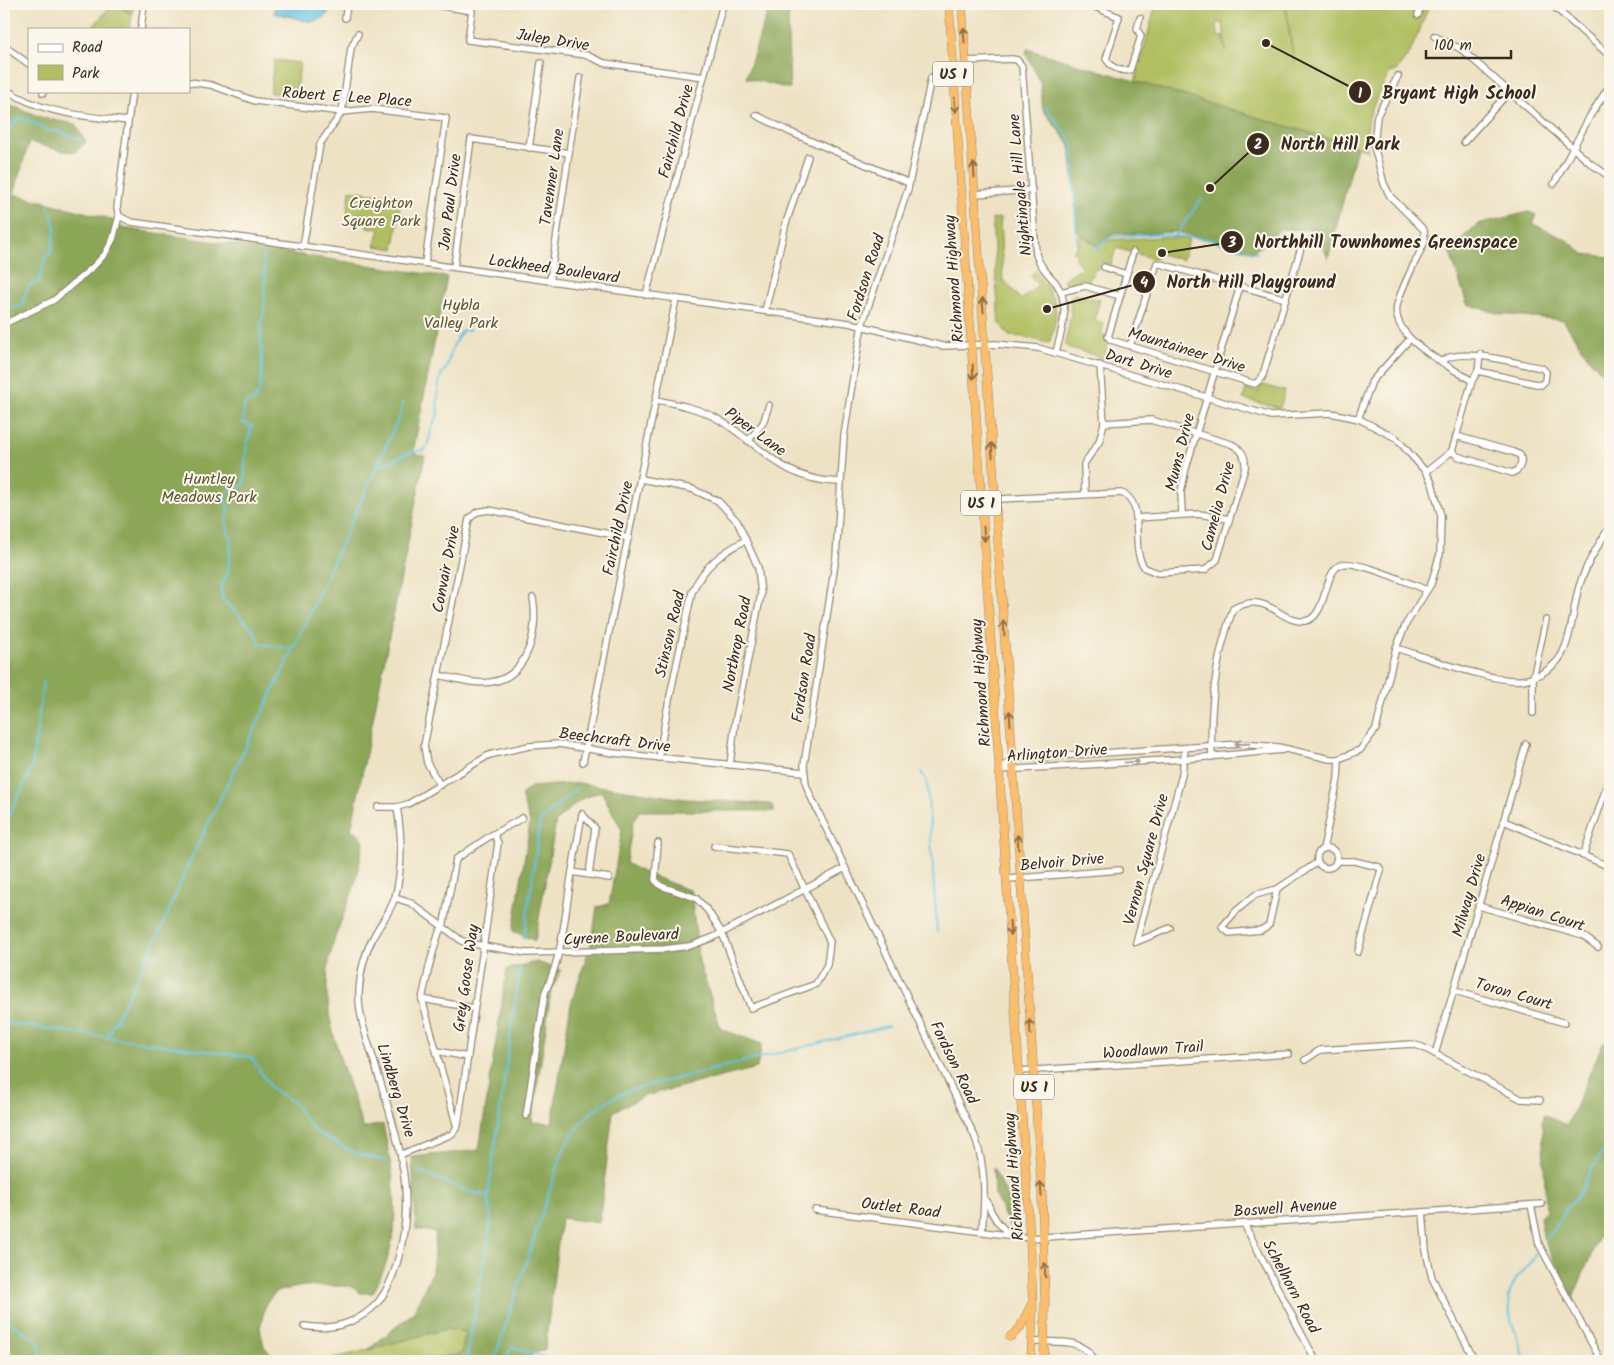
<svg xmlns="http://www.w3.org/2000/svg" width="1614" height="1365" font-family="Kalam,sans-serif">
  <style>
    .green { fill: #b1bf62; stroke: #767440; fill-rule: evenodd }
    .forest { fill: #8ca658; stroke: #64683b }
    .water { fill: #5fc1dd; stroke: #4d767e }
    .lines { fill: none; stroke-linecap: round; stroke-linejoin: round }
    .stream { stroke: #5fc1dd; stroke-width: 2 }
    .minor-casing { stroke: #948671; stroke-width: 8 }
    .highway-casing { stroke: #948671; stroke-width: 9 }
    .minor { stroke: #fff; stroke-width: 5.5 }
    .highway { stroke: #fabe6d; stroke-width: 8 }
    .oneway { stroke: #916d42 }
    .oneway2 { stroke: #a79f9a }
    .labels { text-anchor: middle; stroke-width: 4; stroke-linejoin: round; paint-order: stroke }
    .shield { fill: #fbf7ec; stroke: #75685c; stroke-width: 1 }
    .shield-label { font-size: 15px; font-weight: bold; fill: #3b2a1e }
    .street-label { font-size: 16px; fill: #3b2a1e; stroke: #fbf7ec }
    .park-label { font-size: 16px; fill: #5e5732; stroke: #fbf7ec }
    .leader { fill: none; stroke: #3b2a1e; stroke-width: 2 }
    .callout-dot { fill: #3b2a1e; stroke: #fbf7ec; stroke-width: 2 }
    .mark-label { font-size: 15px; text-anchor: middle; font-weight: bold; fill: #fff }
    .callout-label { font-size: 18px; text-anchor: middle; font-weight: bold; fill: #3b2a1e; stroke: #fbf7ec; stroke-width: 4; stroke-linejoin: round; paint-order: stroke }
  </style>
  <rect width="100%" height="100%" fill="#fbf7ec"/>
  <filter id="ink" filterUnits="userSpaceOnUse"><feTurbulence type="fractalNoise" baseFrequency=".02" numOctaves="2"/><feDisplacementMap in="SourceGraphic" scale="10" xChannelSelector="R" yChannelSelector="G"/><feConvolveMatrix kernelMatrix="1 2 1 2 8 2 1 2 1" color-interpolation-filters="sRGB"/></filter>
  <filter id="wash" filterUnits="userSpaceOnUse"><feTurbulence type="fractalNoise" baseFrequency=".0096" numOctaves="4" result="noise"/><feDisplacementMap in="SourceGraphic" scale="20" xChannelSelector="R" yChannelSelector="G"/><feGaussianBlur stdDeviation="1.12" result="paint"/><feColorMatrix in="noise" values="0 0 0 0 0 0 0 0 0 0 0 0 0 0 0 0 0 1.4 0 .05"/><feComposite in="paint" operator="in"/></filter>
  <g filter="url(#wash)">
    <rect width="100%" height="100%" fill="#eee2c4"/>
    <!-- green -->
    <g class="green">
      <polygon points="112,4 116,4 132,15 130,29 91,29"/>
      <path d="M1156,4H1285L1294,63L1286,4H1418L1421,14L1424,7L1429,6L1410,53L1395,72H1390C1374,103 1365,115 1367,151L1360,147L1135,82ZM1217,23H1223L1226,51L1223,36L1218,37Z"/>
      <polygon points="274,60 300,63 296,96 270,93"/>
      <polygon points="350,190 401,197 394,249 375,246 380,229 367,227 363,213 347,214"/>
      <path d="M1000,218L1003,282H1006L1021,300L1038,285L1030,276L1035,271C1056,298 1062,309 1049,343L1024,337L1009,336L999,322L992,219Z"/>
      <polygon points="1080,233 1098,247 1098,251 1109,240 1163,237 1189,239 1183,260 1161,254 1155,259 1116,248 1111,265 1100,262 1097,270 1095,269 1092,276 1090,276 1088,284 1076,283 1067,287 1063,280 1082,267 1074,258 1077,255 1073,251 1078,246"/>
      <polygon points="1077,293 1077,295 1100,300 1094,320 1104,323 1101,335 1105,336 1108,343 1104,358 1067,347 1065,345 1071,315 1070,297"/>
      <polygon points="1263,385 1285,391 1280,408 1243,399 1246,389 1259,392 1259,388"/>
      <polygon points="446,1329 466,1332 461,1354 422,1361 324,1361"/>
    </g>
    <!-- forest -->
    <g class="forest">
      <polygon points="116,4 134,4 132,15"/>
      <polygon points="770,4 789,4 788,38 790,89 746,78"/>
      <polygon points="1027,49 1357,147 1328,259 1317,230 1281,229 1255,251 1176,232 1112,234 1098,247 1078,232 1070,145 1043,110 1040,81 1026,54"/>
      <path d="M12,105L43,118L75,124L86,142L76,152L63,151L29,142L14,194L111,219L122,228L447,277L413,453L425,456L351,830L357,832L364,841C360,858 358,876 352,893C341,922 328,949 327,981C326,1031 349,1081 363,1128L383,1124C396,1187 405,1233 373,1293H360L351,1286H304L277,1291L266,1303L260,1328L264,1346L276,1361H4V109Z"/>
      <polygon points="1529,212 1536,215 1533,224 1567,240 1584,254 1610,257 1610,381 1590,360 1563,320 1500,314 1467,304 1449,250 1478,224"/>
      <polygon points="579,783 685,799 771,804 775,811 639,811 633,823 626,863 642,872 691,891 699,962 721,1029 762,1044 757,1068 644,1096 613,1112 599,1223 561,1218 545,1349 519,1361 422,1361 461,1354 466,1332 446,1329 368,1350 414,1312 432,1272 436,1233 416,1229 412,1157 479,1150 507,969 537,962 561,970 551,992 532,1122 552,1123 571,1003 592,941 597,907 609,904 622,830 601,791 580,800 556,821 535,941 513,931 530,823 521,795 531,787"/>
      <polygon points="1603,1043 1610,1045 1610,1211 1573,1298 1549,1251 1543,1237 1540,1216 1546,1210 1542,1122 1545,1115 1567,1126"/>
      <polygon points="993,1167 1019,1220 1010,1227 994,1194"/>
    </g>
    <!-- water -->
    <path class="water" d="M276,4H324L330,10C318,32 295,15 276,14L274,13Z"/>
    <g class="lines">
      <!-- stream -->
      <g class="stream">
        <polyline points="1045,107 1072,142 1077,245"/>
        <polyline points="4,133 10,129 16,120 24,118 49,131 61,132 82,140"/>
        <polyline points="49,208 49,206"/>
        <polyline points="1176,235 1202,198"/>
        <polyline points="1093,252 1110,237 1155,234 1207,239 1257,253"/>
        <polyline points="263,256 265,273 264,313 261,323 262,374 259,392 254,401 247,402 244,407 243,423 252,426 246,449 244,485 228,491 224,500 229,509 226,522 231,542 228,573 221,586 222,599 255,631 260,644 293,649"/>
        <polyline points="4,316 8,309 23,305 25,294 30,285 37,283 40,278 45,257 51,254 55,228 51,213"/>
        <path d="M376,468L408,453L425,450C433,436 427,431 438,415C437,405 437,383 442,373C444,368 445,373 447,367C451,352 453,342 463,330H469"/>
        <polyline points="921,772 927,781 937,932"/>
        <polyline points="4,827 32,767 43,683"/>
        <polyline points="524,938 540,821 576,789"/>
        <polyline points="4,1023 251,1057 271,1088 294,1103 314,1131 355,1153 386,1161"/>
        <polyline points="1610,1030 1610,1039"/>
        <polyline points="107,1037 159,934 189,863 293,650 401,413 402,403"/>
        <polyline points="419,1171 467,1191 488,1196"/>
        <path d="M1545,1240L1565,1213V1209C1574,1201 1585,1188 1587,1176L1610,1141"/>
        <polyline points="4,1318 39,1343 42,1361"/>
        <polyline points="466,1361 491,1222 488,1196 520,967"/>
        <path d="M494,1361L561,1156C578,1118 593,1107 630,1090L888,1026"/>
        <polyline points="502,1361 513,1347 556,1361"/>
        <polyline points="1526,1361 1511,1321 1508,1297 1517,1277 1530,1264 1536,1253"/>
      </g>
    </g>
  </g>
  <g filter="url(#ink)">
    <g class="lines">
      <defs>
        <g id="minor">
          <polyline points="431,4 472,11 468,40 586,55 604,63 704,77"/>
          <path d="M1088,4L1119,17L1106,59C1112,68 1119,72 1130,70L1141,36L1137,29L1140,18"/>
          <polyline points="1551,4 1610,56"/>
          <polyline points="1418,15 1421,4"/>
          <polyline points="345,18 347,4"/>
          <polyline points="141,29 144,4"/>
          <polyline points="1434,36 1461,49 1590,163 1610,177"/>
          <polyline points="4,46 29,64"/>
          <path d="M966,61L1012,59L1017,60L1022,66L1036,254C1039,265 1048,274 1056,283C1071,304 1062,330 1056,352"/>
          <path d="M953,73L941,72L931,78L908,189L862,325L855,365L844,436L836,557L804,765L806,785L811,797L975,1137C986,1168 985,1199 982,1231"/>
          <path d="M1398,76L1377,116L1374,146L1384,184L1390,196L1424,230L1425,241C1417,260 1402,285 1397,305C1390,338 1448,365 1472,381L1452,451L1426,472"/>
          <polyline points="189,82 211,85 255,101 342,112 372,109 446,118 425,263"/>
          <path d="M4,88C40,114 85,116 128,121"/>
          <polyline points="43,93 43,91"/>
          <polyline points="756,115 790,132 909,183"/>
          <polyline points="1464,142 1509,92"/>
          <polyline points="529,148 541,63"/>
          <polyline points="1554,184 1590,116 1610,85"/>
          <polyline points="975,194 1032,190"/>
          <polyline points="119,216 131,222 849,323 942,346 996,344 1038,348 1271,416 1331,413 1359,419 1396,438 1426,472 1432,483 1441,516 1440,554 1431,584 1406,624 1396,648 1376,729 1360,750 1339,759 1330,759 1278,747 1241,744 1026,758 1013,759 1000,770"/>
          <polyline points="303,247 320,144 342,112 351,48 358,34"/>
          <polyline points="1133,252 1108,337 1111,340 1255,384 1262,378 1303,241"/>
          <polyline points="454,267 471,139 569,153"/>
          <polyline points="1104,267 1126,274"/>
          <polyline points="550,281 580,78"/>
          <polyline points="1061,292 1085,286 1120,296"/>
          <polyline points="646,295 723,4"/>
          <polyline points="765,311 786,223 808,157"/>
          <polyline points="4,324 54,300 94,266 105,254 113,239 119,216 117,208 132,91"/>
          <polyline points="1130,346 1157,263 1286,299"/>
          <path d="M1442,361C1460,346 1518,364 1542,368L1546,372L1545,381L1541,385L1478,371"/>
          <polyline points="1472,381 1478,371 1480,354"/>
          <path d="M657,400C677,404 698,408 716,418C764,445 778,480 840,482"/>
          <polyline points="1358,419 1372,381 1410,339"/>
          <polyline points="748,441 763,423 769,405"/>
          <path d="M1452,451L1457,456L1512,473C1520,470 1523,463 1520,455L1513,452L1456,436"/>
          <polyline points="641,479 692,489 718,501 737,521 758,567 761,594 735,723 730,765"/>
          <polyline points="1085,494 1084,464 1099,442 1104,423 1100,365"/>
          <path d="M981,500L1121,493C1148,501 1128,549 1145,568L1158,573L1205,570L1217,560L1245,468C1246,456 1242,449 1231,444L1151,420L1104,423"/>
          <polyline points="1182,514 1181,492 1186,468 1240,286"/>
          <polyline points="1136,518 1199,514 1229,519"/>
          <path d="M1396,648C1426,657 1494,683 1522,680C1538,678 1558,666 1564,650C1573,630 1573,607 1579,587C1586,564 1598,546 1610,526"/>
          <path d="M438,675C455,678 474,685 491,682C528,677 539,630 533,598"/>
          <polyline points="1533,713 1533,678 1546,620"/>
          <path d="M1212,757C1209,706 1216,657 1233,609C1268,589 1280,624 1305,621C1327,618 1323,573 1340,565C1354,558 1411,584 1427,590"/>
          <path d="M659,758L667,710L692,592C704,566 721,553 746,540"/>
          <polyline points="583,762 676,299"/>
          <polyline points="1000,770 1184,759 1283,750"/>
          <polyline points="440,785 427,763 424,746 469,519 477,512 489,510 629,538"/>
          <polyline points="378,807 397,807 408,804 489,755 529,746 559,744 613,753 804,772"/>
          <polyline points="1504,821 1610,867"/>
          <polyline points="658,843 655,880 661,886 696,898 708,911 722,933 751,1008 816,984 827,965 830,942 788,854 714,846"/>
          <circle cx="1327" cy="858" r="10"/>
          <polyline points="1323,849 1338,779 1339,759"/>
          <polyline points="1583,856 1610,777"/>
          <polyline points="1336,861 1354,861 1379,867 1381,870 1358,952"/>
          <polyline points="589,875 595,828 582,814 572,872 609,878"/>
          <polyline points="1007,879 1119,870"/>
          <polyline points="1277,889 1269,925 1261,930 1229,933 1222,927 1236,911 1255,895 1277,889 1318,862"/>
          <polyline points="395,898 411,903 462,941 483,946 527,953 664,949 690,946 714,937 845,868"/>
          <polyline points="1479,906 1583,936 1598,947"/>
          <polyline points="1170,928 1136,942 1182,775 1185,748"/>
          <polyline points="1455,991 1565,1023"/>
          <polyline points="422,999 474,1008"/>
          <polyline points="437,1051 468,1057"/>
          <polyline points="1435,1054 1526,744"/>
          <polyline points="1305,1060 1320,1050 1412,1044 1422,1047 1521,1099 1540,1100"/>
          <polyline points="1020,1071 1289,1054"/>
          <path d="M526,1116L545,992C563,956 565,912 572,872"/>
          <polyline points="458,1125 498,843 494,834"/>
          <polyline points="402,1154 452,1134 457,1127 422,999 430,963 439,932 443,928 456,859 490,836 522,818"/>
          <path d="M987,1201C991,1214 1000,1228 1012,1235"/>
          <polyline points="1531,1205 1539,1244 1601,1361"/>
          <polyline points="815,1210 1030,1238 1542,1204"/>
          <polyline points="1423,1212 1426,1251 1432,1278 1475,1361"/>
          <polyline points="1244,1224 1316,1361"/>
          <path d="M304,1326C333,1331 360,1323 379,1301C392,1284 398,1263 402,1242C415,1179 392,1121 374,1061C367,1039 358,1015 359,992C360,972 366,950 375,934C382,921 391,911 395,897C403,868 402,837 397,807"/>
          <path d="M1032,1342C1056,1342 1082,1337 1095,1361"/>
          <polyline points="1608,1361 1610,1360"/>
        </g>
        <g id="highway">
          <polyline points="949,4 1030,1238 1033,1308 1031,1361"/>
          <polyline points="962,4 1042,1196 1045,1302 1044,1361"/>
          <polyline points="1010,1337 1020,1328 1031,1305"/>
        </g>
      </defs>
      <!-- minor casing -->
      <use href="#minor" class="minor-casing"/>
      <!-- highway casing -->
      <use href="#highway" class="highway-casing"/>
      <!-- minor -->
      <use href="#minor" class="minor"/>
      <!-- highway -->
      <use href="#highway" class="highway"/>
    </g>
    <!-- one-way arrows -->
    <defs><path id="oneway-shaft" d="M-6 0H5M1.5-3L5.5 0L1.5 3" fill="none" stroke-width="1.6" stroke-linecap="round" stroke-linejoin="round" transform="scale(1.25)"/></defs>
    <g class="oneway">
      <use href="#oneway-shaft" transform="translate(964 35) rotate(-94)"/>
      <use href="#oneway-shaft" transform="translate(955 105) rotate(86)"/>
      <use href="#oneway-shaft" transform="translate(974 170) rotate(-94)"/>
      <use href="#oneway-shaft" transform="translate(983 305) rotate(-94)"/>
      <use href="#oneway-shaft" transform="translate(973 372) rotate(87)"/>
      <use href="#oneway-shaft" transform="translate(992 450) rotate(-94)"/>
      <use href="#oneway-shaft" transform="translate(984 534) rotate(86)"/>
      <use href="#oneway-shaft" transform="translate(1004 628) rotate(-93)"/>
      <use href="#oneway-shaft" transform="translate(1010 718) rotate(-94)"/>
      <use href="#oneway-shaft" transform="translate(1018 842) rotate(-94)"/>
      <use href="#oneway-shaft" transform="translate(1010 928) rotate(86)"/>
      <use href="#oneway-shaft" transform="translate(1030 1027) rotate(-94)"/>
      <use href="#oneway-shaft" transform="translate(1041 1189) rotate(-94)"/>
      <use href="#oneway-shaft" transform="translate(1045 1270) rotate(-92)"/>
    </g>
    <g class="oneway2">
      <use href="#oneway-shaft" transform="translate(1242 744) rotate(179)"/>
      <use href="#oneway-shaft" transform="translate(1132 762) rotate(-3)"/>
    </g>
  </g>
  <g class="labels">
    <!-- shield labels -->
    <g class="shield">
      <rect x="933" y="61.5" width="40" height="25" rx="4"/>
      <rect x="961" y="490.5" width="40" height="25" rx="4"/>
      <rect x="1014" y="1074.5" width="40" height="25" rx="4"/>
    </g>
    <g class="shield-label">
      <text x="953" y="79">US 1</text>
      <text x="981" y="508">US 1</text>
      <text x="1034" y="1092">US 1</text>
    </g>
    <!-- street labels -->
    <g class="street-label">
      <text transform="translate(553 39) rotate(9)" y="6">Julep Drive</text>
      <text transform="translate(347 96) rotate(4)" y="6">Robert E Lee Place</text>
      <text transform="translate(675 131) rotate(-75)" y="6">Fairchild Drive</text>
      <text transform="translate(551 177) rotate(-82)" y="6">Tavenner Lane</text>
      <text transform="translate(1019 185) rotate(-95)" y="6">Nightingale Hill Lane</text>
      <text transform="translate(449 202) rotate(-83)" y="6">Jon Paul Drive</text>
      <text transform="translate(554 268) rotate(8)" y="6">Lockheed Boulevard</text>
      <text transform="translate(865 277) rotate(-72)" y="6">Fordson Road</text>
      <text transform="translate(953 279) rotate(-94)" y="6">Richmond Highway</text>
      <text transform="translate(1187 349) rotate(17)" y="6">Mountaineer Drive</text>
      <text transform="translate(1139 363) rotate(17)" y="6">Dart Drive</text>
      <text transform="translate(756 431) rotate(36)" y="6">Piper Lane</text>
      <text transform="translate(1179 452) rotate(-76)" y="6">Mums Drive</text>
      <text transform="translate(1217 506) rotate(-75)" y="6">Camelia Drive</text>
      <text transform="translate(617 528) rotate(-78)" y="6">Fairchild Drive</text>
      <text transform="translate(445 569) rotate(-79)" y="6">Convair Drive</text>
      <text transform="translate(669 634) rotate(-77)" y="6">Stinson Road</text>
      <text transform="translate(736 644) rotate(-79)" y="6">Northrop Road</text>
      <text transform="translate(803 678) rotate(-81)" y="6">Fordson Road</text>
      <text transform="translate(980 683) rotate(-94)" y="6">Richmond Highway</text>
      <text transform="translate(615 739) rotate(7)" y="6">Beechcraft Drive</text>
      <text transform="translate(1057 752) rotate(-4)" y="6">Arlington Drive</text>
      <text transform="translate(1145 859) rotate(-75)" y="6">Vernon Square Drive</text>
      <text transform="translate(1062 861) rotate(-5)" y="6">Belvoir Drive</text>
      <text transform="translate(1468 895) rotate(-74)" y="6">Milway Drive</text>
      <text transform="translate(1543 912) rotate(18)" y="6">Appian Court</text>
      <text transform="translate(621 936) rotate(-3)" y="6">Cyrene Boulevard</text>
      <text transform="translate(465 978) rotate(-82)" y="6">Grey Goose Way</text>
      <text transform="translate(1514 993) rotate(16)" y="6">Toron Court</text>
      <text transform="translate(1153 1049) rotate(-4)" y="6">Woodlawn Trail</text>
      <text transform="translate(955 1062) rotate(64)" y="6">Fordson Road</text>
      <text transform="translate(397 1090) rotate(73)" y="6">Lindberg Drive</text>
      <text transform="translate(1013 1177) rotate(-94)" y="6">Richmond Highway</text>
      <text transform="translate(901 1207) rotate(7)" y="6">Outlet Road</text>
      <text transform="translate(1285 1207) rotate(-4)" y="6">Boswell Avenue</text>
      <text transform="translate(1292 1286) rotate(62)" y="6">Schelhorn Road</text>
    </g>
    <!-- park labels -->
    <g class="park-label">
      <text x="381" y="208">Creighton<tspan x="381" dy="18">Square Park</tspan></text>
      <text x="461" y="310">Hybla<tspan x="461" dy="18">Valley Park</tspan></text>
      <text x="209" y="484">Huntley<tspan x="209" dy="18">Meadows Park</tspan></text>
    </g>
  </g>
  <!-- callouts -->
  <path class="leader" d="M1266 43L1360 92M1210 188L1258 144M1162 253L1232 242M1047 309L1144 282"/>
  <g class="callout-dot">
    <circle cx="1266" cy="43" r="5"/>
    <circle cx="1210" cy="188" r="5"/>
    <circle cx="1162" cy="253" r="5"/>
    <circle cx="1047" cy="309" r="5"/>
    <circle cx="1360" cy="92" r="12"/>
    <circle cx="1258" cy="144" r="12"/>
    <circle cx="1232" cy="242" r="12"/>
    <circle cx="1144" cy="282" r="12"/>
  </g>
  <g class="mark-label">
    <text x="1360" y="98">1</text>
    <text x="1258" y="149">2</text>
    <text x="1232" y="247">3</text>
    <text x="1144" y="287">4</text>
  </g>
  <g class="callout-label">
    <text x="1459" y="99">Bryant High School</text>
    <text x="1340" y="150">North Hill Park</text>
    <text x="1386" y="248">Northhill Townhomes Greenspace</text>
    <text x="1251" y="288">North Hill Playground</text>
  </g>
  <!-- margin -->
  <rect width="1614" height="1365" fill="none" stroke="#fbf7ec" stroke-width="20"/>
  <!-- legend -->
  <rect x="28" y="28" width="162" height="65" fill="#fbf7ec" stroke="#aea59a"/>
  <rect x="38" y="44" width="25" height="8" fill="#ffffff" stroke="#aea59a"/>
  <text x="72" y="52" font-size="15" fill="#3b2a1e">Road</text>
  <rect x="38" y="65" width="25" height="15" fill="#b1bf62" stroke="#aea59a"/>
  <text x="72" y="78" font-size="15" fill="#3b2a1e">Park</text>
  <!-- scale -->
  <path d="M1426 50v8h85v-8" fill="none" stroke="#3b2a1e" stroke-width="2.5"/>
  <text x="1434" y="50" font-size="15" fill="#3b2a1e" stroke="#fbf7ec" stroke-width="4" paint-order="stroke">100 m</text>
</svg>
